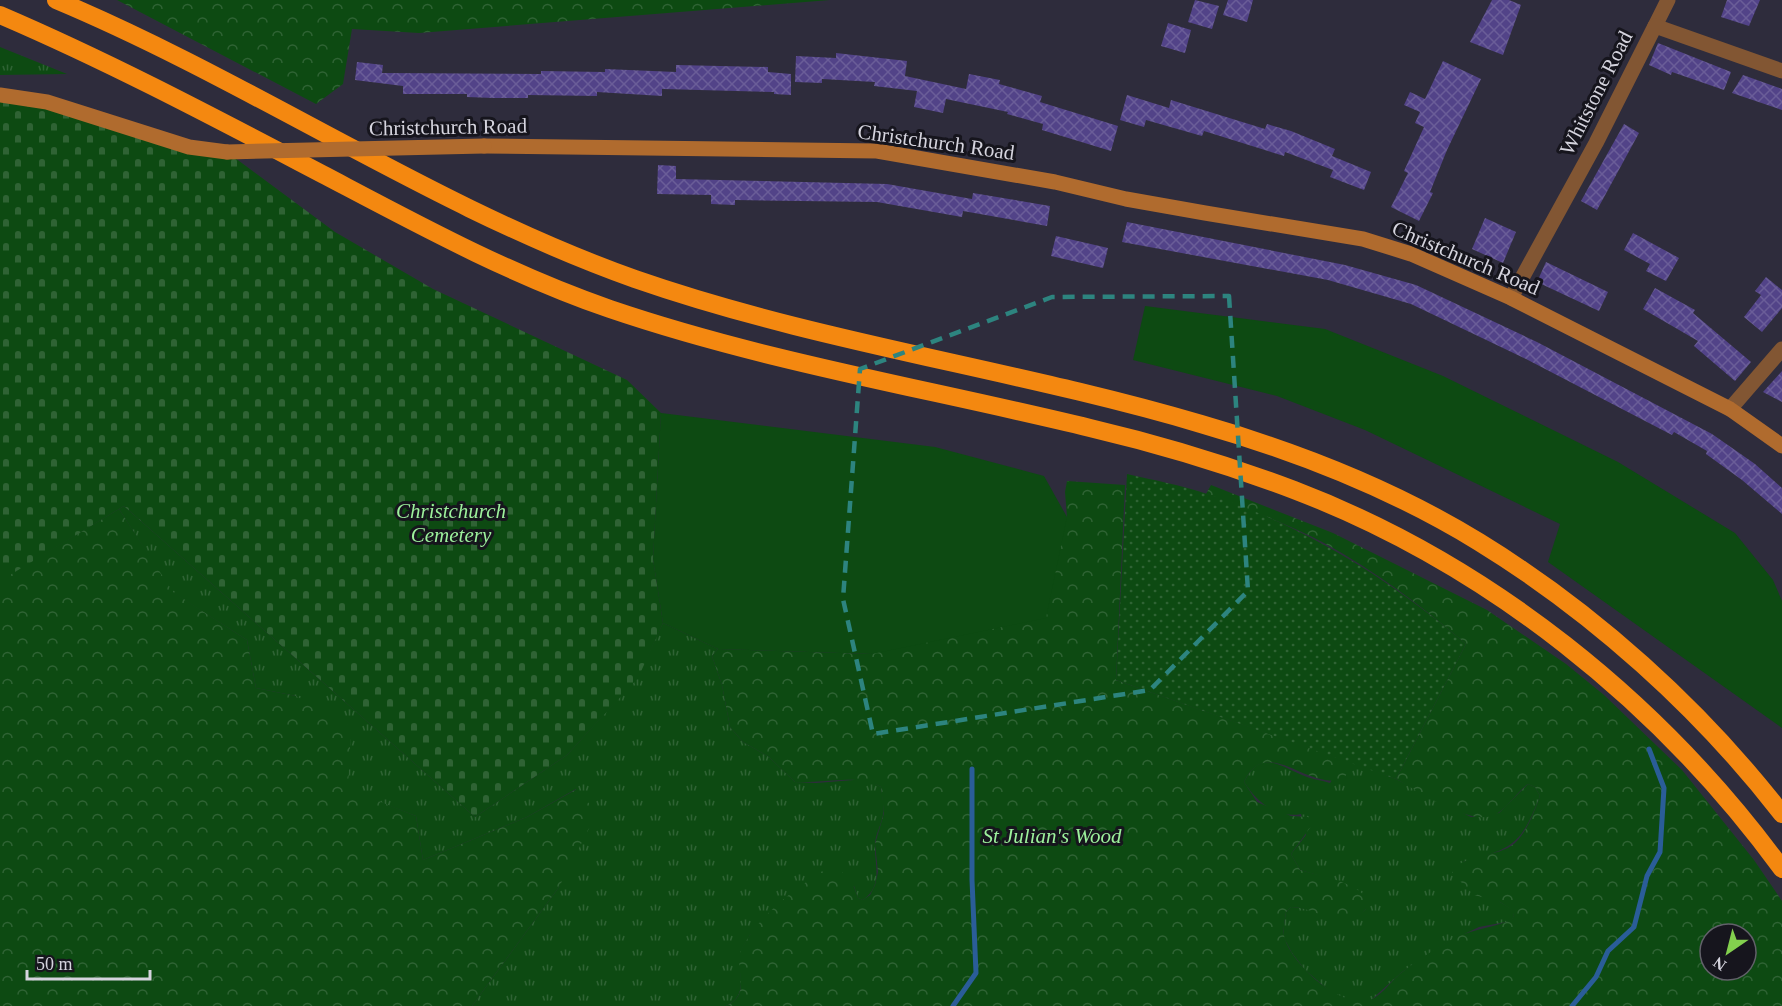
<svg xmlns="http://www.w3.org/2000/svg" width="1782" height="1006" font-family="Georgia,serif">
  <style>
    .grass { fill: url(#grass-tufts) }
    .forest { fill: url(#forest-crowns); fill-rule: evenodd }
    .cemetery { fill: url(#cemetery-stones) }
    .park { fill: #0d4a12 }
    .garden { fill: url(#garden-dots) }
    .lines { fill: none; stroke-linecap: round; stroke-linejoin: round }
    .stream { stroke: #2a5d98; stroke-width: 5 }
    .building { fill: url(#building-cross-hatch) }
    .street { stroke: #825633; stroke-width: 15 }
    .secondary { stroke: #b06b2e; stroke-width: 15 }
    .highway { stroke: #f48810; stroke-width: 18 }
    .secondary-bridge { stroke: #b06b2e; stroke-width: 15 }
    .marked { fill: none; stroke: #2d847f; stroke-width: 4.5; stroke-dasharray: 12 8; stroke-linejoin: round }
    .labels { text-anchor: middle; stroke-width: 6; stroke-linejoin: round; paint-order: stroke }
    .street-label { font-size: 21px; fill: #d5d4de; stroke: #16151d }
    .park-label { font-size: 21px; font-style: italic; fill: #9df19c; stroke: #16151d }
  </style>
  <defs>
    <pattern id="grass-tufts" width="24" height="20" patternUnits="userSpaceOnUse" patternTransform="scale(1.5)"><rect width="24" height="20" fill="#0d4a12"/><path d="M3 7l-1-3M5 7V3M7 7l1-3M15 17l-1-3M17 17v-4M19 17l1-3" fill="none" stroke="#2f6334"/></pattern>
    <pattern id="forest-crowns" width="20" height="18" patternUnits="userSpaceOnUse" patternTransform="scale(1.5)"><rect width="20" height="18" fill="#0d4a12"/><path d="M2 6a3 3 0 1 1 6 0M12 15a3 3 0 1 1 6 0" fill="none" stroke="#2f6334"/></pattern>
    <pattern id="cemetery-stones" width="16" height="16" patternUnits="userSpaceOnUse" patternTransform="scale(1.5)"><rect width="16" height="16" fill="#0d4a12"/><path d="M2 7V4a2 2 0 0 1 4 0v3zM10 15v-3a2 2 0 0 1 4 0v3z" fill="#2f6334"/></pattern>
    <pattern id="garden-dots" width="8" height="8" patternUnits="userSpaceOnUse" patternTransform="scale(1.5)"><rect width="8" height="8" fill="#0d4a12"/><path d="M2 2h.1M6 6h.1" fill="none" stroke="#2f6334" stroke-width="1.8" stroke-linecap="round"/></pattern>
    <pattern id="building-cross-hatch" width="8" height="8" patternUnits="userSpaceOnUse" patternTransform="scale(1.5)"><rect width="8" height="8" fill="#524388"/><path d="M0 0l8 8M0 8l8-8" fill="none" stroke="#6a5d98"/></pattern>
  </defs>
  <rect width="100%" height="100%" fill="#2e2c3c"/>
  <!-- grass -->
  <g class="grass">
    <polygon points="0,47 67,74 0,75"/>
    <path d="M124,506L475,817L567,755L637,678L663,623L718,649L712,656L722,685L730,727L743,742L769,757L795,782L816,783L866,779L881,787C882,796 885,807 883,815C881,825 876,834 875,843C874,864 884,885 863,900L858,898L854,886L750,935C747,941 742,947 741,953C737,973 750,995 726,1006H472L559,887L576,789L527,817L423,860L416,816L348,790L296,696L256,688L247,640L172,592L119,509Z"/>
    <path d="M1336,756L1396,779L1471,817L1499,813L1528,784L1535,787L1540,796C1521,845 1513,849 1463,862L1500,902L1513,910L1514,916L1511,921L1479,927L1446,943L1402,972L1370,1001L1356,1003L1332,993L1305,970L1292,953L1284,938V925L1286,912L1291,907C1316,907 1346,929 1366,909L1331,879L1300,870L1291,854L1306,835L1301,814C1276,819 1256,801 1244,782C1260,750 1278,764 1302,775C1310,779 1321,780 1330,783L1344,760Z"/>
  </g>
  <!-- forest -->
  <g class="forest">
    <polygon points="117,0 830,0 419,33 352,29 343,84 316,104"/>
    <path d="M1067,481L1125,485L1116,680L1344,760L1347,774L1342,780C1303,788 1267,735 1244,782L1257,802L1291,816L1308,817L1312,825L1291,854L1300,870C1313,874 1378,886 1366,909C1362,915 1352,918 1345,919C1325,921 1311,907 1291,907L1286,912C1285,920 1282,931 1285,939C1293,965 1338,1006 1367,1001C1380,998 1391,981 1401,973C1415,962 1432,951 1447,942C1469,929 1489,929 1511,920L1514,916L1512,910L1500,902L1474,895L1452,873C1461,853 1499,858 1515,843C1528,830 1534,812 1540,796L1535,787L1528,784C1517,792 1510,805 1498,813C1474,830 1419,791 1396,779L1466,644C1422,606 1375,571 1324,543C1287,523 1246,509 1206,494L1211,485L1333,533L1487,610L1566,664L1604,695L1682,770L1754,860L1782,901V1006H726C754,993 732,968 742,948C760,914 796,888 827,868C848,871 852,879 858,898L863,900L870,895L875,885L878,872L875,844L884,813L881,787C855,773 824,784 795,782L769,757L743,742L730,727L722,685L712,656L718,649L872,654L1067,517L1065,492ZM1710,934H1746V970H1710Z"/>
    <polygon points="119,509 173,592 247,640 256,688 296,696 351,727 348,789 416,816 423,860 527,817 577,789 597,813 559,887 472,1006 0,1006 0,580"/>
  </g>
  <!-- cemetery -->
  <polygon class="cemetery" points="0,95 227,152 335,232 433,289 627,380 661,413 653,559 663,623 638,678 567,755 475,817 124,506 0,581"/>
  <!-- park -->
  <g class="park">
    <polygon points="1145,306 1325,329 1443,376 1618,462 1735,533 1773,580 1782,601 1782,728 1548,562 1560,524 1365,430 1277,396 1133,360"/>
    <polygon points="661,413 935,447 1044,476 1067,517 1046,618 872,654 718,649 663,623 653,559"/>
  </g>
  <!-- garden -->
  <path class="garden" d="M1127,474C1153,480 1181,485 1207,494C1303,525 1390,579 1466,644L1396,779L1116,680Z"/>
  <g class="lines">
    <!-- stream -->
    <g class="stream">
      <polyline points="953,1006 976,973 972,880 972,769"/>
      <polyline points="1572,1006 1596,977 1608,951 1634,927 1647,876 1660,852 1664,788 1649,749"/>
    </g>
  </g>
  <!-- building -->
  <g class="building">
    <polygon points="1195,0 1219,6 1212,29 1188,22"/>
    <polygon points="1228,0 1253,0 1247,22 1223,15"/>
    <polygon points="1492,0 1509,0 1521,5 1503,55 1470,42"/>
    <polygon points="1727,0 1760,0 1749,26 1721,17"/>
    <polygon points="1168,23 1191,30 1185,53 1161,46"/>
    <polygon points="1658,43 1731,72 1724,90 1672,72 1671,75 1649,65"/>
    <polygon points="836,53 907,61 905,76 966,89 969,74 1000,80 999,84 1042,96 1040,102 1118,126 1111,151 1042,130 1043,124 1007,114 1008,112 946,99 943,113 914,107 917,91 874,86 875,82 822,79 822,83 795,82 796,56 836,58"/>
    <polygon points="1443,61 1481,79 1447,150 1430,192 1433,193 1419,221 1391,207 1408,173 1404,171 1424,127 1415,123 1420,112 1404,105 1410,92 1425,99"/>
    <polygon points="357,62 383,65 382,73 541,74 541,71 605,72 605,69 676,72 676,65 768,67 768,72 791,74 791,95 774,94 774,92 662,89 662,96 597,92 597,96 528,95 528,98 493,98 467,97 467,94 403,94 403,86 355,80"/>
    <polygon points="1743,75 1782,89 1782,110 1732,93"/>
    <polygon points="1127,95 1169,108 1171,100 1265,129 1267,124 1291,131 1335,149 1332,156 1371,172 1364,190 1330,177 1333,170 1285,152 1284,156 1204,131 1202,136 1146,120 1144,127 1120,120"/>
    <polygon points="1624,124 1639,133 1597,210 1581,201"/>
    <polygon points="658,165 676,166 676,179 887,184 972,199 973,193 1050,206 1047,226 963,211 962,217 877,202 735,200 735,205 711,204 711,195 657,194"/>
    <polygon points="1485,218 1516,232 1503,263 1472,249"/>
    <polygon points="1127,222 1345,265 1416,285 1537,342 1712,434 1755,464 1782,488 1782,514 1742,480 1706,454 1707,451 1674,432 1672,435 1526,359 1411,304 1328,280 1122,242"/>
    <polygon points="1633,233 1679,258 1666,281 1646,271 1650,264 1624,250"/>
    <polygon points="1056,236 1108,248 1103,268 1051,256"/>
    <polygon points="1546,262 1608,292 1599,311 1537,282"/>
    <polygon points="1766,277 1782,290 1782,308 1762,332 1744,317 1761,295 1755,291"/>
    <polygon points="1655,288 1695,310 1693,313 1751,362 1735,381 1694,346 1698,341 1643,309"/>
    <polygon points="1782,371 1782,402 1763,392"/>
  </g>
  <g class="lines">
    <!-- street -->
    <g class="street">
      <polyline points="1655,26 1668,0"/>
      <polyline points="1511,298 1596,143 1655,26 1782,71"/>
      <polyline points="1730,409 1782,349"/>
    </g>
    <!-- secondary -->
    <g class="secondary">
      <polyline points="0,95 47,102 189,147 227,152"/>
      <polyline points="484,146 877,151 1055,182 1126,199 1205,213 1363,239 1411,254 1511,298 1730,409 1782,446"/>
    </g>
    <!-- highway -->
    <g class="highway">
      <path d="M56,0C254,83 432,207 635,279C819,343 1015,369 1201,424C1298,452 1393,489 1479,542C1593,612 1700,708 1782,814"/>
      <path d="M0,15C112,63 219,120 326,176C419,225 511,275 610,309C766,362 930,389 1090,428C1158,444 1228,465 1294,490C1488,564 1660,702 1782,869"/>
    </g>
    <!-- secondary-bridge -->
    <polyline class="secondary-bridge" points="227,152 484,146"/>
  </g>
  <!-- marked area -->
  <path class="marked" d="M1229,296L1248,591L1150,690L873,734L843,599L860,369L1052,297Z"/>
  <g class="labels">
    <!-- street labels -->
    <g class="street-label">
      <text transform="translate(1596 93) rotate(-63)" y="7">Whitstone Road</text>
      <text transform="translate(448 127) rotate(-1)" y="7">Christchurch Road</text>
      <text transform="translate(936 142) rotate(8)" y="7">Christchurch Road</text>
      <text transform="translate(1466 258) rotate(23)" y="7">Christchurch Road</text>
    </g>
    <!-- park labels -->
    <g class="park-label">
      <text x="451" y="518">Christchurch<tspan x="451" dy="24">Cemetery</tspan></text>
      <text x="1052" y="843">St Julian's Wood</text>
    </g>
  </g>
  <!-- north arrow -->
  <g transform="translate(1728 952) rotate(215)"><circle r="28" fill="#16151d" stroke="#62616a" stroke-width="1.5"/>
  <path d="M0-4.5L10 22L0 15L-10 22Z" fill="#83d04e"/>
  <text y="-9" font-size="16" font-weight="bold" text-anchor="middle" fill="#d5d4de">N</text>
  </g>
  <!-- scale -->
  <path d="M27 970v9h123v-9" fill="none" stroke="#d5d4de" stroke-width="3"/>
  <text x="36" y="970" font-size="18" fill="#d5d4de" stroke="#16151d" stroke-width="4.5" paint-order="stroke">50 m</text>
</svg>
